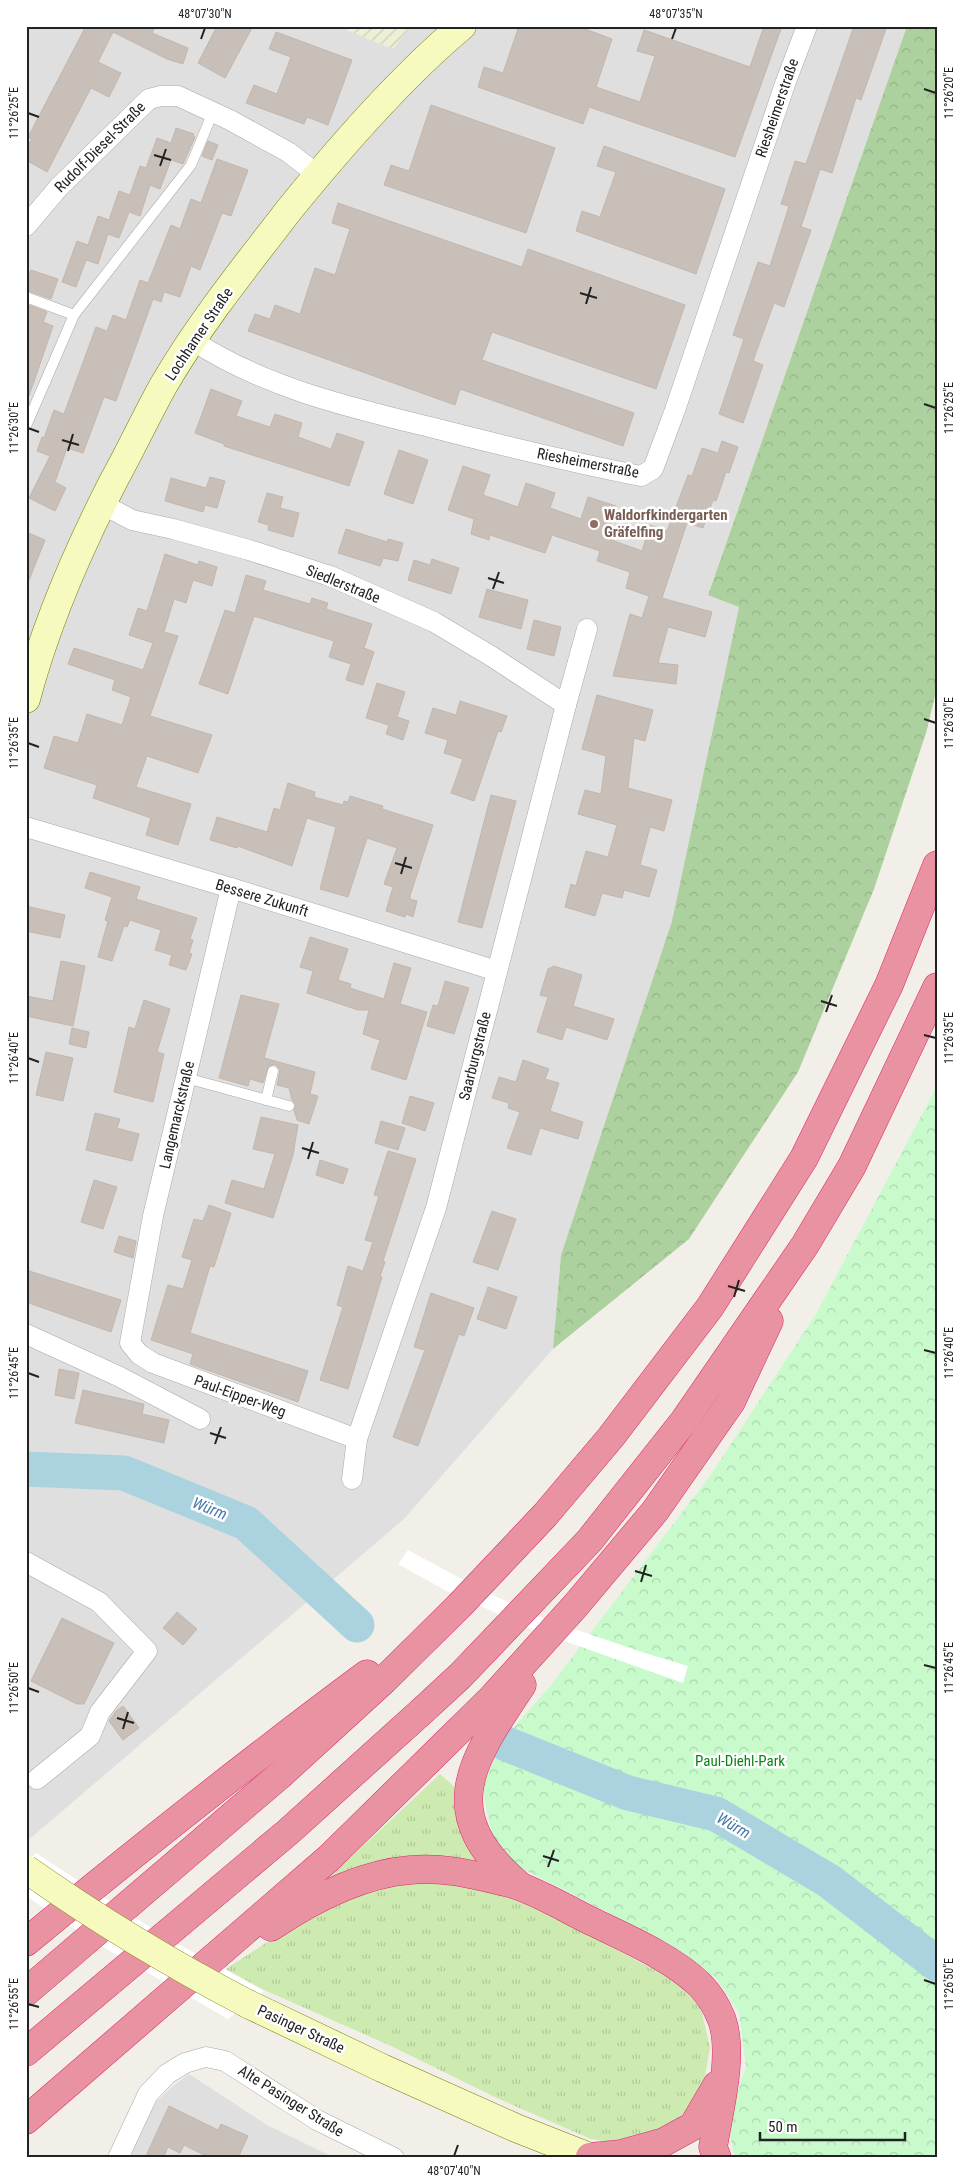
<svg xmlns="http://www.w3.org/2000/svg" width="963" height="2184" font-family="'Roboto Condensed',sans-serif">
<style>
.residential{fill:#e0dfdf}
.farmland{fill:url(#farmland-furrows)}
.grass{fill:url(#grass-tufts)}
.forest{fill:url(#forest-crowns)}
.park{fill:url(#park-crowns)}
.pier{fill:#fff}
.lines{fill:none;stroke-linecap:round;stroke-linejoin:round}
.river{stroke:#aad3df;stroke-width:35}
.building{fill:#c7bfb8;stroke:#c4b6ab}
.lane-casing{stroke:#a9a9a9;stroke-width:11}
.street-casing{stroke:#a9a9a9;stroke-width:21}
.secondary-casing{stroke:#707d05;stroke-width:29}
.highway-casing{stroke:#dc2a67;stroke-width:29}
.lane{stroke:#fff;stroke-width:10}
.street{stroke:#fff;stroke-width:20}
.secondary{stroke:#f7fabf;stroke-width:28}
.highway{stroke:#e892a2;stroke-width:28}
.secondary-bridge-casing{stroke:#707d05;stroke-width:29;stroke-linecap:butt}
.secondary-bridge{stroke:#f7fabf;stroke-width:28}
.ticks{fill:none;stroke:#222;stroke-width:2}
.education-dot{fill:#8d6e63;stroke:#fff;stroke-width:2}
.labels{text-anchor:middle;stroke-width:5;stroke-linejoin:round;paint-order:stroke}
.street-label{font-size:15px;fill:#222;stroke:#fff}
.education-label{font-size:15px;font-weight:bold;fill:#785e54;stroke:#fff;text-anchor:start}
.park-label{font-size:15px;fill:#0c8416;stroke:#fff}
.water-label{font-size:16px;font-style:italic;fill:#4a7aab;stroke:#fff}
.neatline{fill:none;stroke:#222;stroke-width:2}
.ticks-label{font-size:12px;text-anchor:middle;fill:#222}
</style>
<defs>
<pattern id="farmland-furrows" width="10" height="10" patternUnits="userSpaceOnUse" patternTransform="scale(1.25)"><rect width="10" height="10" fill="#eef0d5"/><path d="M-1 1l2-2M0 10L10 0M9 11l2-2" fill="none" stroke="#ccceb7"/></pattern>
<pattern id="grass-tufts" width="24" height="20" patternUnits="userSpaceOnUse" patternTransform="scale(1.25)"><rect width="24" height="20" fill="#cdebb0"/><path d="M3 7l-1-3M5 7V3M7 7l1-3M15 17l-1-3M17 17v-4M19 17l1-3" fill="none" stroke="#b0c997"/></pattern>
<pattern id="forest-crowns" width="20" height="18" patternUnits="userSpaceOnUse" patternTransform="scale(1.25)"><rect width="20" height="18" fill="#add19e"/><path d="M2 6a3 3 0 1 1 6 0M12 15a3 3 0 1 1 6 0" fill="none" stroke="#95b388"/></pattern>
<pattern id="park-crowns" width="20" height="18" patternUnits="userSpaceOnUse" patternTransform="scale(1.25)"><rect width="20" height="18" fill="#c8facc"/><path d="M2 6a3 3 0 1 1 6 0M12 15a3 3 0 1 1 6 0" fill="none" stroke="#acd6af"/></pattern>
</defs>
<rect width="100%" height="100%" fill="#f2efe9"/>
<g class="residential">
<path d="M26 26H907L708 594 739 607 672 921 561 1255 553 1349 404 1519 26 1842Z"/>
<path d="M189 2074 267 2125 335 2158H130L145 2122 157 2101 174 2085Z"/>
</g>
<path class="farmland" d="M336 26H411L393 49Z"/>
<g class="grass">
<path d="M440 1774 457 1789 482 1862 431 1857 332 1881 330 1877Z"/>
<path d="M394 1881 477 1885 552 1916 674 1980 701 2008 710 2048 704 2081 686 2111 661 2133 626 2144 591 2139 499 2099 391 2046 262 1989 226 1969 313 1912Z"/>
</g>
<path class="forest" d="M907 26H937V688L926 733 874 889 798 1072 689 1239 553 1349 561 1255 672 921 739 607 708 595Z"/>
<path class="park" d="M937 1086V2158H735L727 2124 746 2067 739 2013 716 1978 671 1945 521 1868 493 1840 482 1787 503 1740 551 1685 712 1473 816 1314Z"/>
<g class="pier">
<path d="M408 1550 482 1590 545 1619 645 1653 688 1666 683 1683 536 1631 445 1590 398 1564Z"/>
<path d="M36 1853 162 1935 264 1991 228 2019 96 1943 26 1896V1862Z"/>
</g>
<g class="lines">
<g class="river">
<path d="M26 1469 124 1473 246 1523 357 1625"/>
<path d="M504 1743 628 1793 716 1814 829 1881 937 1964"/>
</g>
</g>
<g class="building">
<path d="M86 26H155L152 33 188 48 183 64 167 59 113 32 98 62 121 73 109 97 91 88 47 172 26 160V148L32 139 28 137Z"/>
<path d="M217 26H253L225 78 198 63Z"/>
<path d="M519 26H577L612 39 596 87 640 102 655 56 637 51 644 30 750 67 764 26H782L735 157 589 107 583 124 478 87 484 67 503 73Z"/>
<path d="M854 26H887L861 100 856 98 832 173 820 169 801 227 811 230 784 307 774 303 753 361 763 365 743 423 719 414 744 339 733 335 758 262 770 266 789 206 781 204 795 161 806 164Z"/>
<path d="M276 32 352 60 328 125 307 117 304 124 246 103 254 85 277 94 291 57 269 49Z"/>
<path d="M431 105 555 148 526 233 384 185 391 165 409 171Z"/>
<path d="M176 128 194 134 193 136 195 137 183 164 171 160 160 189 150 185 140 216 129 212 119 238 108 234 98 264 86 260 76 287 62 282 77 241 88 245 98 216 109 220 119 191 130 195 140 166 146 168 157 138 171 143Z"/>
<path d="M208 141 218 145 212 160 202 156Z"/>
<path d="M604 146 725 189 696 274 576 231 582 211 600 217 616 172 597 166Z"/>
<path d="M217 159 248 170 231 216 222 213 200 270 191 266 180 297 164 292 161 302 153 299 116 401 104 397 83 453 67 448 55 482 66 488 55 511 29 498 50 456 37 451 42 437 44 438 54 410 64 414 96 327 107 331 113 315 126 320 140 280 148 283 171 225 180 229 191 199 201 203Z"/>
<path d="M338 203 522 267 528 249 685 305 656 389 492 332 482 360 634 413 623 446 460 389 455 405 248 331 255 314 270 319 275 305 300 314 315 268 335 275 350 229 332 223Z"/>
<path d="M31 270 58 279 51 299 26 290V284Z"/>
<path d="M26 304 47 312 43 322 53 326 29 396H26Z"/>
<path d="M211 389 242 401 236 416 270 427 275 414 302 423 298 437 331 449 337 433 364 442 349 486 224 446V444L195 433Z"/>
<path d="M722 441 738 447 729 473 726 472 716 501 713 500 703 528 687 523 662 598 712 612 705 637 668 627 658 663 678 665 676 684 613 676 630 614 642 618 649 596 626 588 630 572 597 561 600 551 552 535 545 553 490 535 489 540 471 534 474 519 448 510 463 466 490 475 483 495 518 507 526 483 555 493 550 508 581 519 588 497 616 506 606 538 642 551 650 525 667 531 688 475 692 476 702 448 718 453Z"/>
<path d="M399 450 428 460 413 504 384 494Z"/>
<path d="M210 477 225 481 217 508 205 505 203 512 165 501 171 478 206 488Z"/>
<path d="M267 493 283 497 280 508 299 513 293 537 268 530 269 525 258 522Z"/>
<path d="M346 529 387 542 388 539 403 543 398 561 383 558 380 566 338 553Z"/>
<path d="M26 532 45 540 27 585H26Z"/>
<path d="M165 554 198 565 199 561 217 567 212 586 193 580 186 603 174 599 164 632 178 636 150 716 212 735 198 773 147 756 136 787 191 804 178 845 146 835 151 818 93 798 97 785 44 768 54 736 78 743 87 714 122 725 131 697 112 690 115 680 68 664 74 648 143 670 153 643 129 635 138 608 147 611Z"/>
<path d="M432 559 459 568 451 594 408 580 414 560 430 565Z"/>
<path d="M246 575 266 581 263 590 310 604 312 598 328 603 326 609 372 624 364 648 374 652 363 685 346 680 351 664 329 657 334 641 254 616 228 694 199 684 225 610 235 613Z"/>
<path d="M487 589 528 600 521 629 479 617Z"/>
<path d="M534 620 561 627 554 656 527 649Z"/>
<path d="M377 683 405 692 397 717 409 721 403 740 386 734 389 725 366 718Z"/>
<path d="M597 695 653 710 645 741 634 738 628 788 672 800 664 831 650 827 640 865 657 870 649 897 624 890 622 898 602 893 595 916 565 907 571 884 576 886 586 851 608 857 617 825 578 814 585 790 601 794 606 756 582 749Z"/>
<path d="M460 701 507 716 501 732 498 731 474 801 451 793 463 759 444 753 448 740 425 733 433 708 456 715Z"/>
<path d="M288 783 315 792 314 797 343 805 344 801 348 802 350 796 383 806 382 809 433 825 410 896V899L417 901 413 917 406 914 405 917 386 911 393 887 384 884 397 848 367 838 348 897 320 889 336 827 307 818 292 866 238 846 237 848 210 840 217 817 267 832 274 808 280 810Z"/>
<path d="M491 795 516 801 482 928 458 922Z"/>
<path d="M90 872 140 887 136 899 197 918 190 939 193 940 189 953 192 954 186 970 169 965 172 955 155 950 161 930 130 920 127 927 124 926 112 961 98 957 108 921 105 920 112 897 85 888Z"/>
<path d="M26 906 65 915 60 938 26 931Z"/>
<path d="M310 937 348 949 338 980 351 984 350 988 384 999 394 963 411 968 400 1004 427 1012 406 1080 371 1069 380 1040 363 1034 369 1010H358L307 993 313 971 300 967Z"/>
<path d="M61 961 85 966 73 1026 26 1016V996L53 1001Z"/>
<path d="M554 966 582 975 573 1006 614 1019 607 1040 566 1027 562 1040 537 1032 548 997 540 995 548 969Z"/>
<path d="M445 981 469 988 454 1034 427 1026 433 1005 438 1006Z"/>
<path d="M241 995 279 1004 264 1058 315 1072 310 1094 318 1096 309 1124 297 1120 294 1110 296 1105 292 1100 289 1088 277 1085 280 1070 275 1064 268 1067 263 1083 250 1079 248 1086 219 1078Z"/>
<path d="M144 1000 170 1009 157 1052 164 1054 153 1102 114 1092 129 1027 135 1029Z"/>
<path d="M72 1028 89 1032 86 1048 69 1044Z"/>
<path d="M46 1052 73 1058 63 1101 36 1095Z"/>
<path d="M523 1060 549 1069 545 1079 559 1083 550 1111 583 1122 578 1139 540 1128 531 1155 507 1148 520 1112 508 1108 509 1103 492 1098 499 1077 516 1082Z"/>
<path d="M410 1096 434 1103 425 1131 402 1123Z"/>
<path d="M95 1113 120 1119 117 1128 139 1134 132 1161 86 1150Z"/>
<path d="M261 1117 298 1125 293 1155 273 1218 225 1203 232 1180 264 1189 275 1154 253 1149Z"/>
<path d="M381 1121 405 1128 398 1150 375 1143Z"/>
<path d="M388 1151 416 1159 383 1261 385 1262 380 1276 382 1277 348 1389 320 1380 343 1307 337 1305 348 1266 363 1271 373 1242 365 1240 379 1196 374 1195Z"/>
<path d="M320 1160 348 1169 343 1184 316 1175Z"/>
<path d="M94 1180 117 1187 103 1229 81 1222Z"/>
<path d="M209 1205 231 1213 214 1267 210 1266 190 1333 308 1371 298 1402 190 1364 193 1354 151 1340 168 1285 183 1289 192 1260 182 1257 194 1219 203 1221Z"/>
<path d="M492 1211 516 1219 498 1270 473 1262Z"/>
<path d="M119 1236 136 1241 133 1258 114 1252Z"/>
<path d="M26 1270 121 1300 111 1332 26 1302Z"/>
<path d="M488 1287 517 1297 506 1329 477 1319Z"/>
<path d="M431 1293 474 1308 464 1336 459 1334 418 1446 393 1437 425 1350 414 1347Z"/>
<path d="M59 1369 79 1373 74 1399 55 1395Z"/>
<path d="M83 1390 144 1404 142 1414 169 1420 164 1443 75 1423Z"/>
<path d="M177 1612 197 1629 183 1645 163 1628Z"/>
<path d="M62 1618 114 1643 84 1704H77L31 1681Z"/>
<path d="M123 1706 139 1728 123 1740 109 1721 116 1711Z"/>
<path d="M169 2106 218 2130 221 2124 248 2136 238 2158H210L184 2145 180 2153 168 2147 163 2158H145Z"/>
</g>
<g class="lines">
<g class="lane-casing">
<g id="lane">
<path d="M26 297 74 315 191 165 213 112"/>
<path d="M26 426 74 315"/>
<path d="M186 1078 289 1106"/>
<path d="M266 1100 273 1071"/>
</g>
</g>
<g class="street-casing">
<g id="street">
<path d="M26 226 59 187 149 99 161 96H178L230 120 288 152 318 175"/>
<path d="M192 340C263 387 348 407 430 427 500 445 570 462 641 476L653 469 675 410 785 84 807 26"/>
<path d="M102 504 132 520 173 529 249 550 330 576 434 622 491 656 566 705"/>
<path d="M26 827 231 888 497 971"/>
<path d="M231 888 153 1216 130 1343 139 1354 153 1363 357 1439"/>
<path d="M26 1334 118 1376 200 1419"/>
<path d="M352 1479 357 1439 436 1208 566 705 587 629"/>
<path d="M26 1562 99 1602 147 1651 100 1712 90 1736 37 1779"/>
<path d="M118 2158 148 2094 167 2074 185 2063 206 2057 225 2061 317 2120 394 2158"/>
</g>
</g>
<g class="secondary-casing">
<g id="secondary">
<path d="M26 699C46 623 78 550 114 480 131 449 146 417 163 386 199 324 245 267 289 210 340 147 400 78 462 26"/>
<path d="M248 2004 382 2068 516 2128 592 2158"/>
</g>
</g>
<g class="highway-casing">
<g id="highway">
<path d="M519 1885C434 1813 471 1761 522 1685"/>
<path d="M271 1927C311 1900 360 1874 410 1870 440 1867 467 1873 496 1880 504 1882 513 1883 521 1887 545 1896 567 1909 589 1920 624 1937 673 1958 700 1985 710 1995 717 2007 722 2020 734 2054 719 2111 713 2147L717 2158"/>
<path d="M26 1942C138 1850 251 1760 367 1674"/>
<path d="M26 1992 280 1775 384 1680 459 1606 545 1515 611 1437 710 1307 804 1158 889 985 937 865"/>
<path d="M26 2052 288 1832 421 1712 460 1676 589 1541 684 1421 805 1245 852 1166 937 987"/>
<path d="M26 2120 329 1858 492 1698 576 1605 655 1511 731 1402 769 1321"/>
<path d="M590 2157 621 2154 664 2142 693 2126 717 2085"/>
</g>
</g>
<use href="#lane" class="lane"/>
<use href="#street" class="street"/>
<use href="#secondary" class="secondary"/>
<use href="#highway" class="highway"/>
<g class="secondary-bridge-casing">
<path id="secondary-bridge" d="M26 1869C97 1919 171 1964 248 2004"/>
</g>
<use href="#secondary-bridge" class="secondary-bridge"/>
</g>
<path class="ticks" d="M201 39 205 28M672 39 676 28M924 89 936 93M28 113 39 117M154 155 171 160M160 166 166 149M580 293 597 298M586 304 591 287M924 404 936 408M28 428 39 432M62 440 79 445M68 451 73 434M488 578 504 583M493 589 499 572M924 719 936 723M28 743 39 747M395 863 412 868M401 874 406 857M821 1001 837 1006M826 1012 832 995M924 1035 936 1038M28 1058 39 1062M302 1148 319 1153M308 1159 313 1142M728 1286 745 1291M734 1297 739 1280M924 1350 936 1353M28 1373 39 1377M210 1433 226 1438M215 1444 221 1427M635 1571 652 1576M641 1582 646 1565M924 1665 936 1668M28 1688 39 1692M117 1718 134 1723M123 1729 128 1712M543 1856 559 1861M548 1867 554 1850M924 1980 936 1984M28 2004 39 2007M454 2156 458 2145"/>
<circle class="education-dot" cx="594" cy="524" r="5"/>
<g class="labels">
<g class="street-label">
<text transform="translate(777 108) rotate(-71)" y="5">Riesheimerstraße</text>
<text transform="translate(100 147) rotate(-45)" y="5">Rudolf-Diesel-Straße</text>
<text transform="translate(199 334) rotate(-56)" y="5">Lochhamer Straße</text>
<text transform="translate(588 463) rotate(11)" y="5">Riesheimerstraße</text>
<text transform="translate(343 584) rotate(22)" y="5">Siedlerstraße</text>
<text transform="translate(262 898) rotate(17)" y="5">Bessere Zukunft</text>
<text transform="translate(475 1056) rotate(-76)" y="5">Saarburgstraße</text>
<text transform="translate(177 1115) rotate(-77)" y="5">Langemarckstraße</text>
<text transform="translate(240 1396) rotate(20)" y="5">Paul-Eipper-Weg</text>
<text transform="translate(301 2029) rotate(25)" y="5">Pasinger Straße</text>
<text transform="translate(291 2101) rotate(32)" y="5">Alte Pasinger Straße</text>
</g>
<g class="education-label">
<text x="604" y="520">Waldorfkindergarten<tspan x="604" dy="17">Gräfelfing</tspan></text>
</g>
<g class="park-label">
<text x="740" y="1766">Paul-Diehl-Park</text>
</g>
<g class="water-label">
<text transform="translate(210 1508) rotate(22)" y="6">Würm</text>
<text transform="translate(734 1825) rotate(30)" y="6">Würm</text>
</g>
</g>
<rect width="963" height="2184" fill="none" stroke="#ffffff" stroke-width="55"/>
<path d="M760 2132v8h145v-8" fill="none" stroke="#222222" stroke-width="2.5"/>
<text x="768" y="2132" font-size="15" fill="#222222" stroke="#ffffff" stroke-width="4" paint-order="stroke">50 m</text>
<rect x="28" y="28" width="908" height="2128" class="neatline"/>
<g class="ticks-label">
<text x="205" y="18">48°07'30"N</text>
<text x="676" y="18">48°07'35"N</text>
<text transform="translate(949 93) rotate(-90)" y="4">11°26'20"E</text>
<text transform="translate(14 113) rotate(-90)" y="4">11°26'25"E</text>
<text transform="translate(949 408) rotate(-90)" y="4">11°26'25"E</text>
<text transform="translate(14 428) rotate(-90)" y="4">11°26'30"E</text>
<text transform="translate(949 723) rotate(-90)" y="4">11°26'30"E</text>
<text transform="translate(14 743) rotate(-90)" y="4">11°26'35"E</text>
<text transform="translate(949 1038) rotate(-90)" y="4">11°26'35"E</text>
<text transform="translate(14 1058) rotate(-90)" y="4">11°26'40"E</text>
<text transform="translate(949 1353) rotate(-90)" y="4">11°26'40"E</text>
<text transform="translate(14 1373) rotate(-90)" y="4">11°26'45"E</text>
<text transform="translate(949 1668) rotate(-90)" y="4">11°26'45"E</text>
<text transform="translate(14 1688) rotate(-90)" y="4">11°26'50"E</text>
<text transform="translate(949 1984) rotate(-90)" y="4">11°26'50"E</text>
<text transform="translate(14 2004) rotate(-90)" y="4">11°26'55"E</text>
<text x="454" y="2175">48°07'40"N</text>
</g>
</svg>
